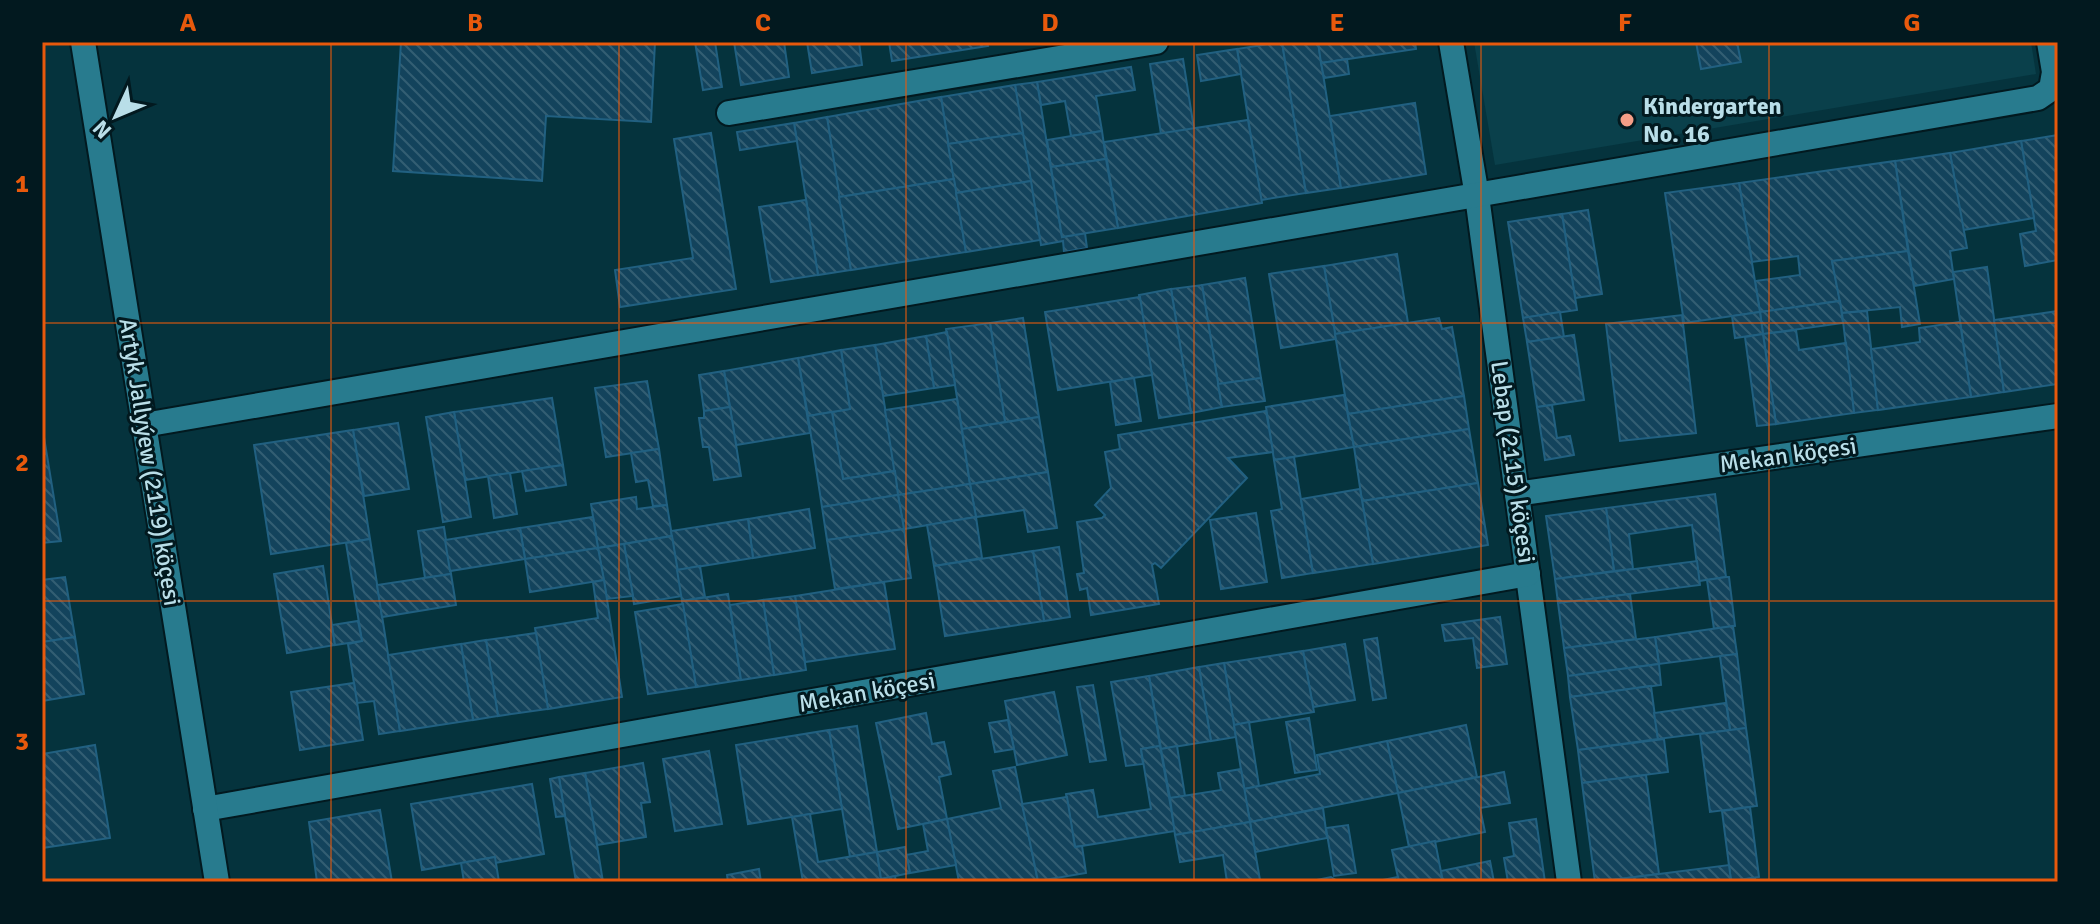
<svg xmlns="http://www.w3.org/2000/svg" width="2100" height="924" font-family="Signika,sans-serif">
<style>
.built{fill:#0a404b}
.building{fill:url(#building-back-hatch);stroke:#216081;stroke-width:2}
.lines{fill:none;stroke-linecap:round;stroke-linejoin:round}
.street-casing{stroke:#02191f;stroke-width:28}
.secondary-casing{stroke:#02191f;stroke-width:28}
.street{stroke:#287b8e;stroke-width:24}
.secondary{stroke:#287b8e;stroke-width:24}
.grid{fill:none;stroke:#e8590c;stroke-width:2;stroke-opacity:0.55}
.poi-dot{fill:#f49e87;stroke:#02191f;stroke-width:3}
.labels{text-anchor:middle;stroke-width:6;stroke-linejoin:round;paint-order:stroke}
.poi-label{font-size:24px;font-weight:bold;fill:#b9dee8;stroke:#02191f;text-anchor:start}
.street-label{font-size:24px;fill:#b9dee8;stroke:#02191f}
.neatline{fill:none;stroke:#e8590c;stroke-width:3}
.grid-label{font-size:26px;text-anchor:middle;font-weight:bold;fill:#e8590c}
</style>
<defs>
<pattern id="building-back-hatch" width="6" height="6" patternUnits="userSpaceOnUse" patternTransform="scale(2)"><rect width="6" height="6" fill="#13435c"/><path d="M-1 5l2 2M0 0l6 6M5-1l2 2" fill="none" stroke="#335e73"/></pattern>
</defs>
<rect width="100%" height="100%" fill="#05333d"/>
<path class="built" d="M1474 42H2031L2036 74 1495 165Z"/>
<g class="building">
<path d="M401 42H655L651 122 546 116 542 181 393 171Z"/>
<path d="M695 42H715L722 87 703 90Z"/>
<path d="M734 42H784L789 77 741 85Z"/>
<path d="M807 42H859L862 65 812 73Z"/>
<path d="M889 42H987L988 46 892 61Z"/>
<path d="M1282 42 1306 193 1261 200 1237 49Z"/>
<path d="M1282 42H1318L1341 188 1306 193Z"/>
<path d="M1318 42H1415L1416 49 1321 63Z"/>
<path d="M1696 42H1737L1741 62 1701 69Z"/>
<path d="M1237 49 1241 74 1201 81 1197 55Z"/>
<path d="M1183 59 1194 129 1161 134 1150 64Z"/>
<path d="M1347 59 1349 74 1324 78 1321 63Z"/>
<path d="M1131 67 1135 90 1096 96 1102 131 1071 136 1065 101 1041 105 1037 82Z"/>
<path d="M1037 82 1062 237 1085 233 1087 248 1064 252 1063 241 1041 245 1015 85Z"/>
<path d="M1015 85 1023 133 948 144 941 97Z"/>
<path d="M941 97 954 179 839 197 827 117Z"/>
<path d="M1415 103 1426 174 1341 188 1330 116Z"/>
<path d="M827 117 851 270 818 275 794 123Z"/>
<path d="M1248 120 1262 203 1118 228 1104 142Z"/>
<path d="M794 123 797 141 740 150 737 132Z"/>
<path d="M1102 131 1106 159 1051 167 1047 140Z"/>
<path d="M711 133 736 289 620 307 615 270 693 258 674 139Z"/>
<path d="M1023 133 1031 181 956 193 948 144Z"/>
<path d="M2058 135V260L2025 266 2020 234 2036 231 2021 141Z"/>
<path d="M2021 141 2034 218 1963 230 1950 153Z"/>
<path d="M1950 153 1967 248 1950 251 1954 279 1914 286 1895 161Z"/>
<path d="M1106 159 1118 228 1062 237 1051 167Z"/>
<path d="M1895 161 1908 251 1832 261 1840 301 1760 312 1755 281 1800 275 1798 256 1752 262 1739 183Z"/>
<path d="M954 179 966 252 851 270 839 197Z"/>
<path d="M1031 181 1040 240 966 252 956 193Z"/>
<path d="M1739 183 1760 312 1684 323 1665 193Z"/>
<path d="M806 200 818 275 771 282 759 207Z"/>
<path d="M1588 210 1602 294 1575 298 1562 214Z"/>
<path d="M1562 214 1577 310 1523 318 1508 222Z"/>
<path d="M1908 251 1920 324 1902 327 1900 307 1842 313 1832 261Z"/>
<path d="M1397 254 1408 323 1335 334 1324 266Z"/>
<path d="M1324 266 1336 339 1281 348 1269 274Z"/>
<path d="M1987 267 2004 392 1971 397 1953 272Z"/>
<path d="M1245 278 1261 378 1218 384 1202 285Z"/>
<path d="M1202 285 1222 407 1191 413 1171 289Z"/>
<path d="M1171 289 1191 413 1159 418 1139 295Z"/>
<path d="M1140 297 1152 375 1058 390 1045 312Z"/>
<path d="M1840 301 1843 323 1763 334 1760 312Z"/>
<path d="M1867 311 1878 410 1854 413 1842 313Z"/>
<path d="M2058 311V384L2004 392 1994 320Z"/>
<path d="M1560 312 1564 337 1527 342 1523 318Z"/>
<path d="M1760 312 1763 334 1735 338 1732 316Z"/>
<path d="M1682 315 1696 433 1620 441 1606 324Z"/>
<path d="M1023 318 1039 417 1005 422 990 323Z"/>
<path d="M1439 318 1442 329 1452 327 1464 396 1348 414 1335 334Z"/>
<path d="M1960 322 1971 397 1878 410 1871 349 1920 342 1919 328Z"/>
<path d="M990 323 1005 422 962 429 946 329Z"/>
<path d="M1796 330 1799 350 1846 343 1854 413 1776 424 1763 334Z"/>
<path d="M947 332 955 385 934 388 926 336Z"/>
<path d="M1763 334 1776 424 1757 426 1745 337Z"/>
<path d="M1574 335 1584 400 1537 407 1527 342Z"/>
<path d="M926 336 934 388 883 396 875 345Z"/>
<path d="M875 345 895 471 843 479 832 412 850 409 841 350Z"/>
<path d="M841 350 850 409 808 416 798 358Z"/>
<path d="M798 358 810 433 736 445 724 371Z"/>
<path d="M724 371 730 407 704 411 699 375Z"/>
<path d="M1134 378 1141 421 1116 425 1110 382Z"/>
<path d="M1261 378 1265 401 1222 407 1218 384Z"/>
<path d="M647 381 659 449 606 457 595 388Z"/>
<path d="M1344 395 1354 447 1274 460 1266 407Z"/>
<path d="M1464 396 1469 429 1354 447 1348 414Z"/>
<path d="M552 398 563 465 465 480 454 412Z"/>
<path d="M957 399 970 484 898 495 885 410Z"/>
<path d="M1552 405 1557 438 1570 436 1574 455 1545 460 1537 407Z"/>
<path d="M730 407 741 476 714 480 709 447H703L699 418H704V411Z"/>
<path d="M1266 411 1273 452 1228 458 1247 478 1161 568 1155 563 1152 565 1159 604 1091 615 1087 588 1080 590 1077 574 1084 573 1077 522 1102 518 1105 515 1095 505 1111 488 1105 452 1120 449 1118 435Z"/>
<path d="M454 412 471 517 443 522 426 417Z"/>
<path d="M832 412 843 479 895 471 898 495 822 507 808 416Z"/>
<path d="M1039 417 1048 472 970 484 962 429Z"/>
<path d="M398 423 409 489 364 496 353 430Z"/>
<path d="M42 425 61 541 42 543Z"/>
<path d="M1469 429 1478 483 1362 501 1354 447Z"/>
<path d="M353 430 370 539 271 554 254 445Z"/>
<path d="M659 449 667 505 653 506 648 480 636 482 631 453Z"/>
<path d="M1294 457 1313 573 1282 578 1271 511 1282 509 1274 460Z"/>
<path d="M563 465 566 485 526 491 522 471Z"/>
<path d="M1048 472 1057 528 1028 532 1024 510 976 517 970 484Z"/>
<path d="M510 473 517 514 494 518 488 476Z"/>
<path d="M1478 483 1488 545 1373 564 1362 501Z"/>
<path d="M970 484 976 517 904 529 898 495Z"/>
<path d="M1360 489 1373 564 1313 573 1301 499Z"/>
<path d="M1715 494 1726 577 1699 581 1692 525 1629 534 1633 569 1614 571 1606 508Z"/>
<path d="M898 495 904 529 827 540 822 507Z"/>
<path d="M636 497 637 509 667 505 672 536 598 548 591 504Z"/>
<path d="M1606 508 1614 571 1555 579 1546 516Z"/>
<path d="M809 509 815 548 753 558 748 519Z"/>
<path d="M1256 513 1267 582 1221 589 1210 520Z"/>
<path d="M593 517 598 548 525 559 520 528Z"/>
<path d="M976 517 982 558 934 566 927 525Z"/>
<path d="M748 519 753 558 677 570 671 531Z"/>
<path d="M444 527 451 574 425 578 418 531Z"/>
<path d="M520 528 525 559 450 571 445 540Z"/>
<path d="M904 529 911 578 835 589 827 540Z"/>
<path d="M672 536 682 596 634 604 624 544Z"/>
<path d="M370 539 400 731 379 734 374 701 357 703 348 644 362 641 346 543Z"/>
<path d="M624 544 633 596 607 599 598 548Z"/>
<path d="M1059 547 1070 617 1044 621 1033 551Z"/>
<path d="M598 548 604 580 530 592 525 559Z"/>
<path d="M1033 551 1044 621 945 636 934 566Z"/>
<path d="M1697 561 1700 585 1558 603 1555 579Z"/>
<path d="M323 566 335 645 287 653 274 574Z"/>
<path d="M700 566 705 597 682 601 677 570Z"/>
<path d="M451 574 456 605 382 617 377 585Z"/>
<path d="M65 577 75 637 42 642V580Z"/>
<path d="M1726 577H1729L1735 626 1714 629 1707 580Z"/>
<path d="M604 580 622 697 548 709 535 628 598 618 593 582Z"/>
<path d="M884 582 895 649 805 662 795 596Z"/>
<path d="M728 594 741 680 696 687 682 601Z"/>
<path d="M1630 594 1636 639 1564 648 1558 603Z"/>
<path d="M795 596 806 670 774 675 763 600Z"/>
<path d="M763 600 774 675 741 680 730 605Z"/>
<path d="M683 604 696 687 648 694 635 612Z"/>
<path d="M1500 617 1507 664 1477 668 1473 638 1445 641 1442 625Z"/>
<path d="M358 621 362 641 335 645 332 625Z"/>
<path d="M1733 626 1737 654 1659 664 1655 637Z"/>
<path d="M536 633 548 709 498 716 486 640Z"/>
<path d="M75 637 84 694 42 701V642Z"/>
<path d="M1655 637 1659 664 1568 676 1564 648Z"/>
<path d="M1377 638 1386 698 1373 700 1364 640Z"/>
<path d="M486 640 498 716 473 720 461 644Z"/>
<path d="M461 644 473 720 400 731 388 655Z"/>
<path d="M1345 644 1355 700 1313 707 1303 651Z"/>
<path d="M1303 651 1314 712 1234 725 1224 663Z"/>
<path d="M1737 654 1746 728 1730 730 1720 656Z"/>
<path d="M1224 663 1236 737 1211 741 1199 667Z"/>
<path d="M1659 664 1661 685 1570 697 1568 676Z"/>
<path d="M1199 667 1211 741 1161 749 1149 676Z"/>
<path d="M1149 676 1160 746 1141 749 1143 764 1126 766 1111 682Z"/>
<path d="M354 683 363 740 300 750 291 692Z"/>
<path d="M1093 685 1106 760 1090 762 1077 687Z"/>
<path d="M1651 686 1658 739 1578 750 1570 697Z"/>
<path d="M1054 692 1067 755 1017 765 1005 701Z"/>
<path d="M1726 703 1730 730 1658 739 1654 713Z"/>
<path d="M926 713 932 744 944 742 951 774 939 777 947 819 898 829 876 723Z"/>
<path d="M1309 718 1317 770 1295 773 1286 722Z"/>
<path d="M1008 720 1014 749 995 752 989 723Z"/>
<path d="M1249 722 1259 786 1244 789 1234 725Z"/>
<path d="M1466 725 1477 777 1398 793 1387 741Z"/>
<path d="M857 726 877 852 850 857 829 730Z"/>
<path d="M1746 728 1757 806 1710 812 1700 734Z"/>
<path d="M829 730 842 809 748 824 736 745Z"/>
<path d="M1664 739 1668 772 1582 783 1578 750Z"/>
<path d="M1387 741 1398 793 1250 822 1244 789 1320 774 1317 755Z"/>
<path d="M95 745 110 838 42 848V754Z"/>
<path d="M1160 746 1175 831 1075 847 1066 794 1093 790 1098 817 1151 809 1141 749Z"/>
<path d="M1177 746 1185 796 1170 798 1161 749Z"/>
<path d="M709 751 722 824 675 831 663 759Z"/>
<path d="M643 763 650 802 641 803 646 837 597 845 585 773Z"/>
<path d="M1015 767 1038 882H959L947 819 1001 808 993 771Z"/>
<path d="M1241 769 1250 822 1175 835 1170 798 1221 790 1218 773Z"/>
<path d="M1504 772 1510 803 1480 808 1485 832 1409 847 1398 793Z"/>
<path d="M585 773 597 845 603 882H576L565 816 559 777Z"/>
<path d="M1646 775 1659 874 1595 882 1582 783Z"/>
<path d="M559 777 565 816 556 817 550 779Z"/>
<path d="M532 784 544 854 495 863V857L422 870 411 804Z"/>
<path d="M1067 797 1075 847 1082 846 1086 873 1038 881 1022 804Z"/>
<path d="M1750 807 1759 877 1731 881 1722 811Z"/>
<path d="M1323 808 1327 838 1255 852 1250 822Z"/>
<path d="M380 810 392 882H317L309 822Z"/>
<path d="M810 814 818 862 877 852 881 879 862 882H803L792 817Z"/>
<path d="M947 819 956 865 910 873 906 855 928 851 923 824Z"/>
<path d="M1536 819 1545 882H1508L1504 858 1514 856 1509 823Z"/>
<path d="M1250 822 1260 880 1227 882 1223 855 1180 862 1175 835Z"/>
<path d="M1348 825 1356 873 1334 876 1326 828Z"/>
<path d="M1435 841 1443 882H1399L1392 850Z"/>
<path d="M905 847 910 873 881 879 877 852Z"/>
<path d="M495 857 499 882H464L461 863Z"/>
<path d="M1490 861 1494 882H1443L1441 871Z"/>
<path d="M1729 865 1731 881 1595 882 1659 874Z"/>
<path d="M759 869 761 882H728L727 875Z"/>
<path d="M895 876 896 882H882L881 879Z"/>
<path d="M1331 877 1339 882H1307Z"/>
<path d="M1398 877 1399 882H1373Z"/>
<path d="M1755 878V882H1724L1731 881Z"/>
</g>
<g class="lines">
<g class="street-casing">
<g id="street">
<path d="M1451 42 1477 196 1569 882"/>
<path d="M729 113 1156 42"/>
<path d="M144 425 2038 98 2051 89 2054 72 2049 42"/>
<path d="M1517 494 2058 416"/>
<path d="M205 809 1528 574"/>
</g>
</g>
<g class="secondary-casing">
<path id="secondary" d="M83 42 217 882"/>
</g>
<use href="#street" class="street"/>
<use href="#secondary" class="secondary"/>
</g>
<path class="grid" d="M331 42V882M619 42V882M906 42V882M1194 42V882M1481 42V882M1769 42V882M42 323H2058M42 601H2058"/>
<circle class="poi-dot" cx="1627" cy="120" r="8"/>
<g class="labels">
<g class="poi-label">
<text x="1643" y="114">Kindergarten<tspan x="1643" dy="28">No. 16</tspan></text>
</g>
<g class="street-label">
<text transform="translate(1788 455) rotate(-8)" y="8">Mekan köçesi</text>
<text transform="translate(150 462) rotate(81)" y="8">Artyk Jallyýew (2119) köçesi</text>
<text transform="translate(1513 462) rotate(82)" y="8">Lebap (2115) köçesi</text>
<text transform="translate(867 692) rotate(-10)" y="8">Mekan köçesi</text>
</g>
</g>
<rect width="2100" height="924" fill="none" stroke="#02191f" stroke-width="88"/>
<g transform="translate(116 116) rotate(226)" stroke="#02191f" stroke-width="6" paint-order="stroke">
<path d="M0-6L14 30L0 20L-14 30Z" fill="#b9dee8"/>
<text y="-12" font-size="22" font-weight="bold" text-anchor="middle" fill="#b9dee8">N</text>
</g>
<rect x="44" y="44" width="2012" height="836" class="neatline"/>
<g class="grid-label">
<text x="188" y="31">A</text>
<text x="475" y="31">B</text>
<text x="763" y="31">C</text>
<text x="1050" y="31">D</text>
<text x="1337" y="31">E</text>
<text x="1625" y="31">F</text>
<text x="1912" y="31">G</text>
<text x="22" y="192">1</text>
<text x="22" y="471">2</text>
<text x="22" y="750">3</text>
</g>
</svg>
